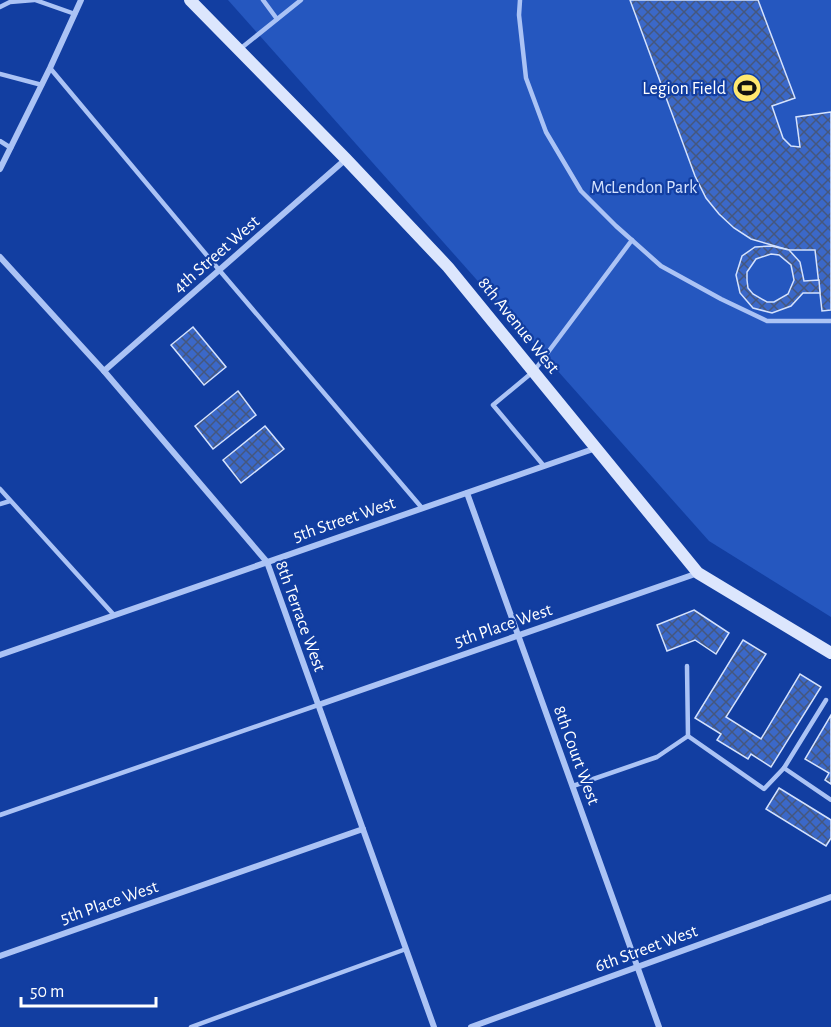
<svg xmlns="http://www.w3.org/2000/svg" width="831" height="1027" font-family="'Alegreya Sans',sans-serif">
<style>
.park{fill:#2557bf}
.building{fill:url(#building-cross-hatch);stroke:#d4e2fe;stroke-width:1.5;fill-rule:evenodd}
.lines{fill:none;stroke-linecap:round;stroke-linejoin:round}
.lane{stroke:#abc3f5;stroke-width:4.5}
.street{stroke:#abc3f5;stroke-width:6}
.secondary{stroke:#dce6fd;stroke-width:12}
.labels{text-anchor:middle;stroke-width:4.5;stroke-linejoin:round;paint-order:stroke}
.poi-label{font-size:18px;fill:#fff;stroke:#123ea1;text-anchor:end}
.park-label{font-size:18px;fill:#d4e2fe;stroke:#123ea1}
.street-label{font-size:18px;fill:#fff;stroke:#123ea1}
</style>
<defs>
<pattern id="building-cross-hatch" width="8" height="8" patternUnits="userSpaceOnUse" patternTransform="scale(1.5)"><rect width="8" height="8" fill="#3b68c8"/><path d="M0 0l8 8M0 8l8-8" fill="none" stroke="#45577e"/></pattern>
</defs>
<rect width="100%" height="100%" fill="#123ea1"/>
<path class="park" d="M228 0H831V617L709 541Z"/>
<g class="building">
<path d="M630 0H758L795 98 772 106 783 138 791 146 800 147 796 117 831 112V310L822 311 815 250H789L751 239 734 228 719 214 706 198 695 176Z"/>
<path d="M771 246 789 250 800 262 804 281 819 280 820 293H803L791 306 772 313 753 308 740 293 736 275 742 256 755 247ZM771 254 779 255 791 265 794 280 788 294 774 302H767L753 294 748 288 747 280V272L756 259Z"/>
<path d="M193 327 226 367 204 385 171 345Z"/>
<path d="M238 391 256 415 213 449 195 426Z"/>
<path d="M265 426 284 449 241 483 223 460Z"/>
<path d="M694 610 729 633 716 654 695 640 667 651 657 625Z"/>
<path d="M743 640 766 654 726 717 761 739 800 674 821 687 771 767 751 754 748 759 717 740 721 734 695 718Z"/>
<path d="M831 715V784L825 780 829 773 805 759Z"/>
<path d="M779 788 831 820V838L826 846 766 809Z"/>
</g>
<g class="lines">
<g class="lane">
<path d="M35 0 75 14"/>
<path d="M263 0 277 19"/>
<path d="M520 0 519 15 526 78 546 132 581 191 616 226 661 266 721 299 767 321H831"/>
<path d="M0 7 10 2 34 0"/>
<path d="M240 49 301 0"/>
<path d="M50 68 220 271 422 508"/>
<path d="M0 74 42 85"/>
<path d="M0 141 11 148"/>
<path d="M544 466 493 405 534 371 632 240"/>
<path d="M0 489 114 615"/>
<path d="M0 504 10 501"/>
<path d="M687 666 688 736 764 789 784 768"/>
<path d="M826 700 784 768 831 800"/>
<path d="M573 786 657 757 688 736"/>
<path d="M0 815 318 705"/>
<path d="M191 1027 406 949"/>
</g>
<g class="street">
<path d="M0 169 50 68 81 0"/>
<path d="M0 257 104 371 267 562 434 1027"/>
<path d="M104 371 346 159"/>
<path d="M467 493 659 1027"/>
<path d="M0 655 596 448"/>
<path d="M318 705 698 573"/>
<path d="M0 956 363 829"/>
<path d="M471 1027 831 897"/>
</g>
<path class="secondary" d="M190 0 346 159 448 267 698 573 831 653"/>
</g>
<defs>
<g id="stadium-disc" transform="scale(1.5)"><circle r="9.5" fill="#ffe86f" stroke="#123ea1"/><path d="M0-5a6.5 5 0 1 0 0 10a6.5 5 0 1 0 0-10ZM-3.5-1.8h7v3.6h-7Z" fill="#111"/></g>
</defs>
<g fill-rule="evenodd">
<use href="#stadium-disc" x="747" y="88"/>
</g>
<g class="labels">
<g class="poi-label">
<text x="726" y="94">Legion Field</text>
</g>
<g class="park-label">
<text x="644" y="193">McLendon Park</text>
</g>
<g class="street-label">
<text transform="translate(216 254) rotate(-41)" y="6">4th Street West</text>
<text transform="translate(519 325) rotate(51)" y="6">8th Avenue West</text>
<text transform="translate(344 519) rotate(-19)" y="6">5th Street West</text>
<text transform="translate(301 616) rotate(70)" y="6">8th Terrace West</text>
<text transform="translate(503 625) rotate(-19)" y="6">5th Place West</text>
<text transform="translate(577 755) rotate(70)" y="6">8th Court West</text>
<text transform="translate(109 902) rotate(-19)" y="6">5th Place West</text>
<text transform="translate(646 948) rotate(-20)" y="6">6th Street West</text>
</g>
</g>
<path d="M21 997v9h135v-9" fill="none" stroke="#ffffff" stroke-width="3"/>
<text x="30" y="997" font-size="18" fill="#ffffff" stroke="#123ea1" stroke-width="4.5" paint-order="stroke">50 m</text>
</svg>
